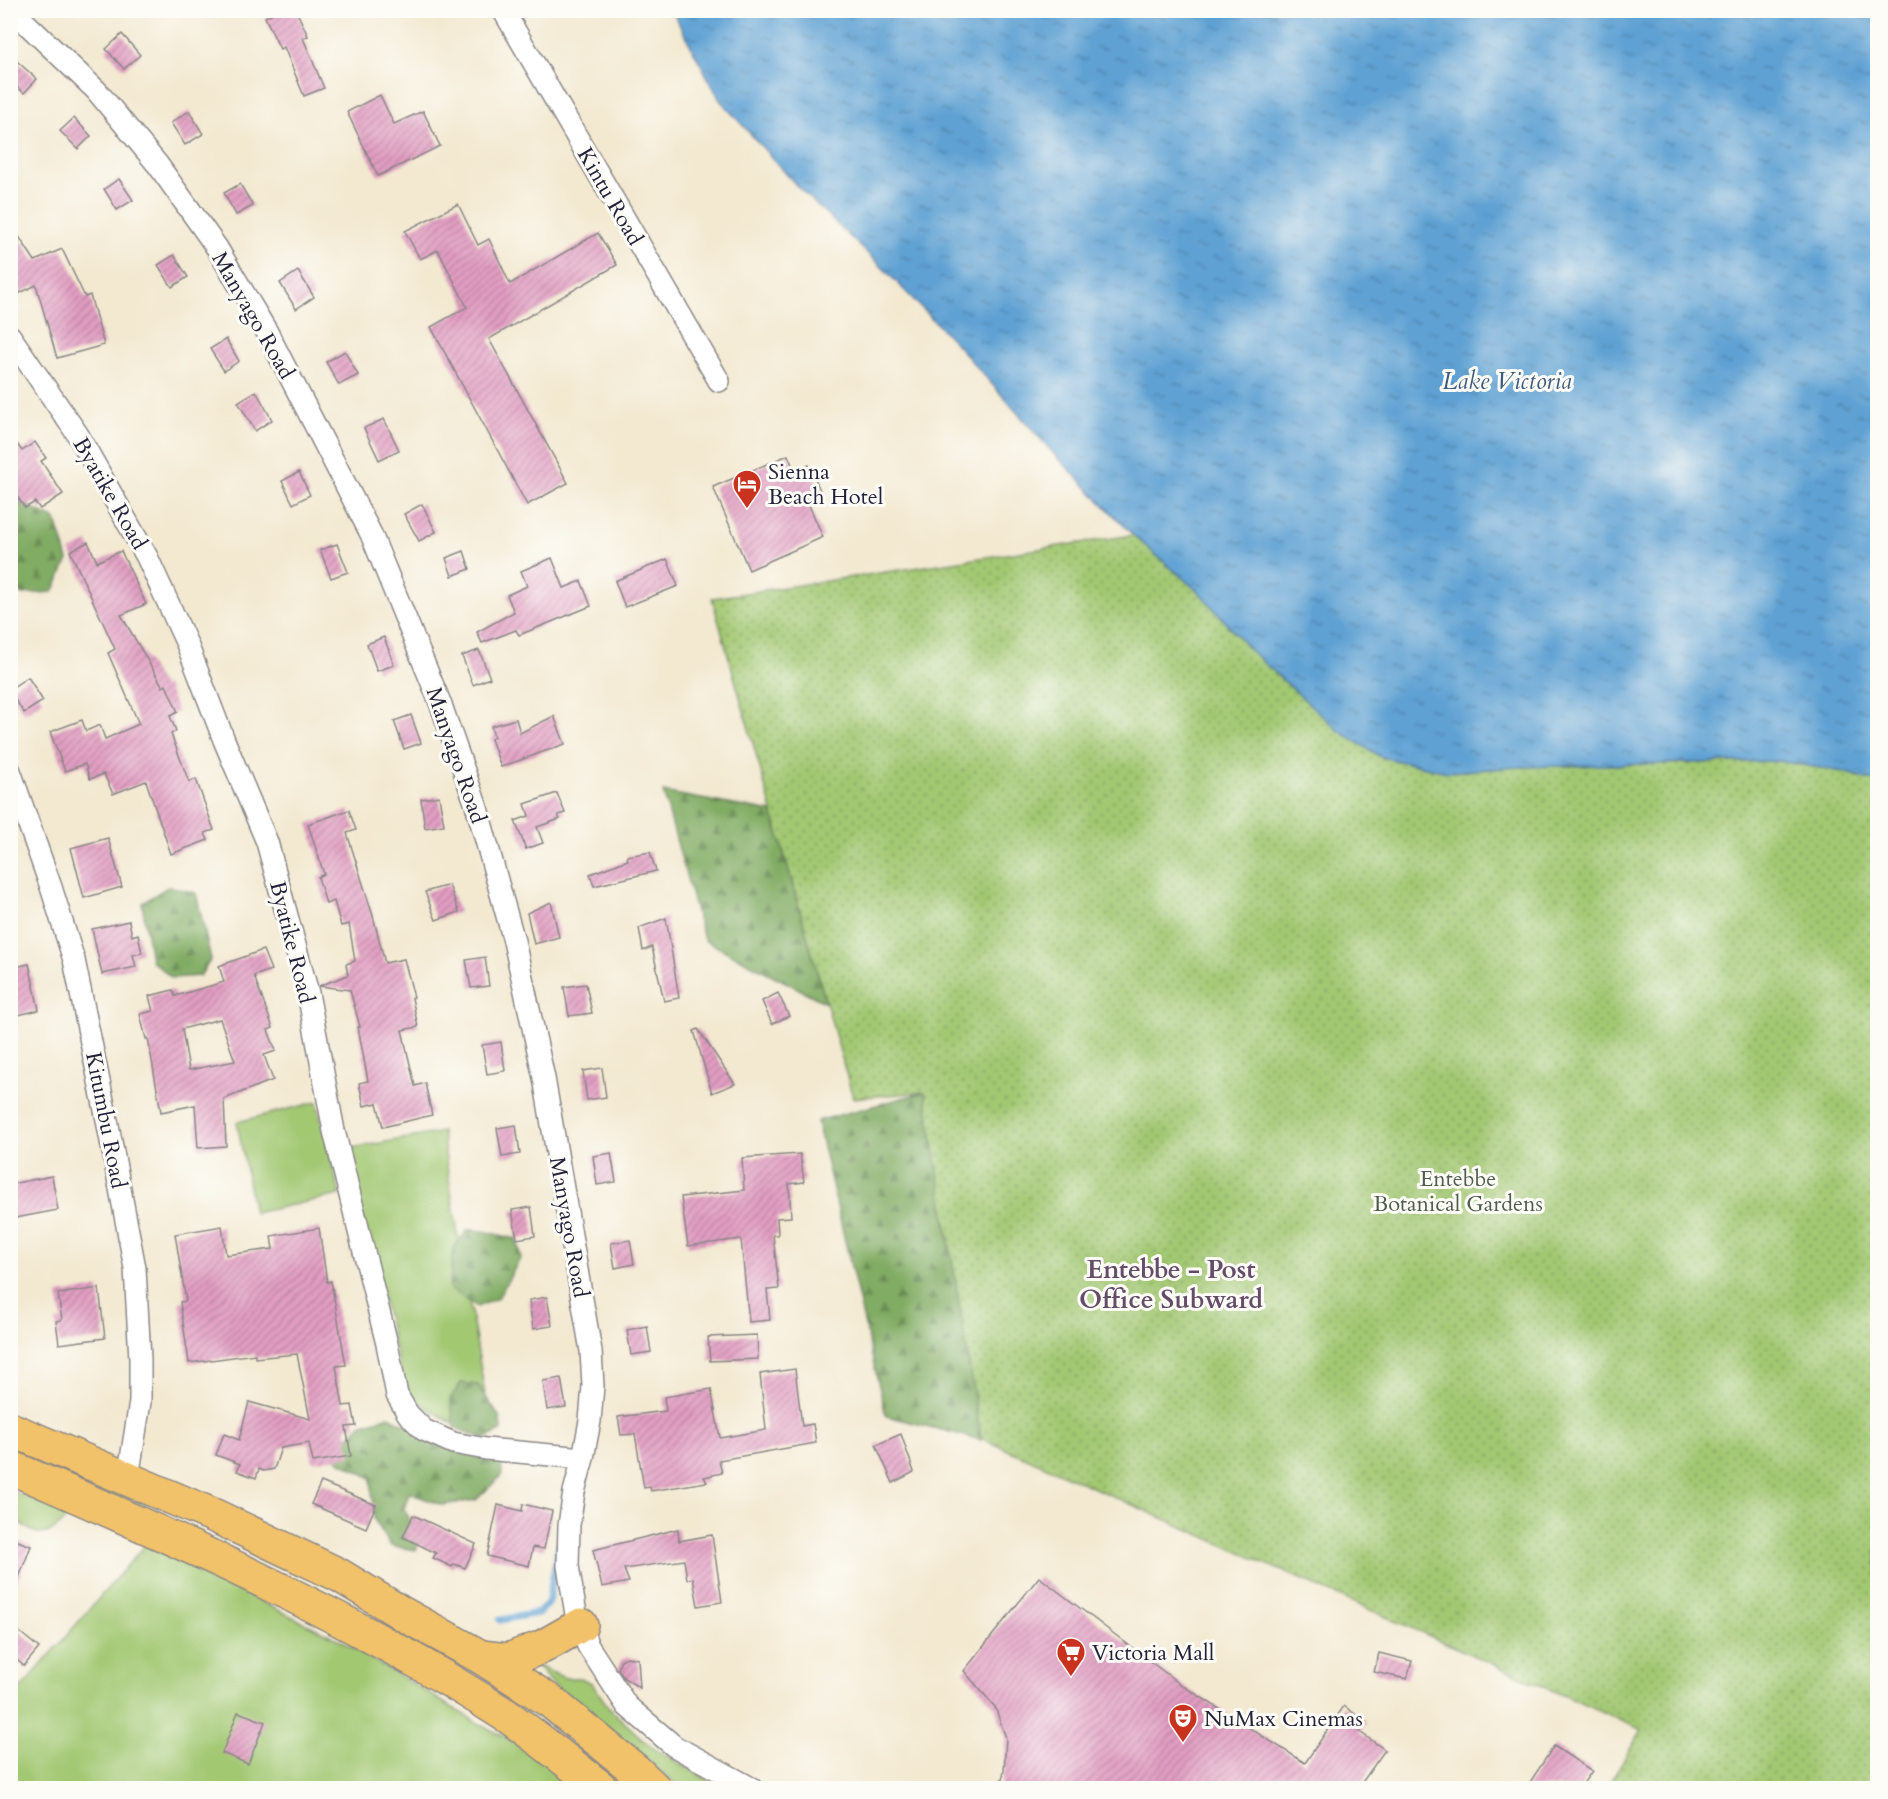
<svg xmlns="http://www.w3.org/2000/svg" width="1888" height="1799" font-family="Cardo,serif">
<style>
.grass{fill:#a2c872;stroke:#627556;stroke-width:1.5}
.forest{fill:url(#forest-firs);stroke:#526750;stroke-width:1.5}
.park{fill:url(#park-dots);stroke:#627556;stroke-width:1.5}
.water{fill:url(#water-ripples);stroke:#406287;stroke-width:1.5}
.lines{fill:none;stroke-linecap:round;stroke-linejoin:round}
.stream{stroke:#5ea1d3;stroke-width:7}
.building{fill:url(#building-hatch);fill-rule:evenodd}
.minor-casing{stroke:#8a8686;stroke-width:24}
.trunk-casing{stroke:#8a8686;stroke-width:36}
.minor{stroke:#fff;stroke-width:21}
.trunk{stroke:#f2c26a;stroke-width:33}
.labels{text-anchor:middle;stroke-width:6;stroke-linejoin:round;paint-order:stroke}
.street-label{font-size:22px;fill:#22223b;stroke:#fdfcf7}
.poi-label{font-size:22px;fill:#22223b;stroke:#fdfcf7;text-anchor:start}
.park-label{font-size:22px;fill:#4f5c4e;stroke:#fdfcf7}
.water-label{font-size:24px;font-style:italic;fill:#3d5b7f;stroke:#fdfcf7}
.quarter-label{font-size:26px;font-weight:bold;fill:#654d6a;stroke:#fdfcf7}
</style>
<defs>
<pattern id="forest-firs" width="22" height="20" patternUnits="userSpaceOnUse" patternTransform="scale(1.5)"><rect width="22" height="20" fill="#81ac64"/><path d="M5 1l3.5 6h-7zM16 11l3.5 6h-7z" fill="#698c54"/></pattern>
<pattern id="park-dots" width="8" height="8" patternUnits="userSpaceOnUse" patternTransform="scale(1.5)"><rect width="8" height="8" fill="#a2c872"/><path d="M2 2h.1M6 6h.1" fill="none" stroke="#84a25f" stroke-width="1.8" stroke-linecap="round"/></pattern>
<pattern id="water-ripples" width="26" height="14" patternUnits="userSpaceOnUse" patternTransform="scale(1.5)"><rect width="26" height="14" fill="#5ea1d3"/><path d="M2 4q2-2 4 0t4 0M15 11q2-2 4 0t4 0" fill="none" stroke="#4d83ac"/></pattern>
<pattern id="building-hatch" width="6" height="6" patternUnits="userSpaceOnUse" patternTransform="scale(1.5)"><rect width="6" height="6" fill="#e29ec2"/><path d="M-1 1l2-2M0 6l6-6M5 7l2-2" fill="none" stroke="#b7809f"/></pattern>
</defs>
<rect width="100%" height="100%" fill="#fdfcf7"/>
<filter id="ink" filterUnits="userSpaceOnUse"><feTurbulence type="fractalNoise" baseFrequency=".0167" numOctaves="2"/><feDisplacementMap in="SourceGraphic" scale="12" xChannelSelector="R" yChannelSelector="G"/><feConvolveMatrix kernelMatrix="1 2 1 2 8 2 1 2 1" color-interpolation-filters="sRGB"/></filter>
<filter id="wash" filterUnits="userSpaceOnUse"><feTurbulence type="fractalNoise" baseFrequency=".008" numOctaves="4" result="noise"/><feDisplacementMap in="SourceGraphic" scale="24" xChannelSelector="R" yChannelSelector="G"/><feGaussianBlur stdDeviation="1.35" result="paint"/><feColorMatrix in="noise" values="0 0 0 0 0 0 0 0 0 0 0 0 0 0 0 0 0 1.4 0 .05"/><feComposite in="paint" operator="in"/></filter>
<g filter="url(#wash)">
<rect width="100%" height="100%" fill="#f3e9d1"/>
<g class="grass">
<path d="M317 1102 340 1195 254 1213 237 1122Z"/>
<path d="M442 1132C456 1232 475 1331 491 1430L454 1424 432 1411 406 1393 346 1149Z"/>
<path d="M10 1447 160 1511V1515L155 1518 11 1457Z"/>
<path d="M10 1491H11L71 1513C48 1542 35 1538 11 1515Z"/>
<path d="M145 1545 340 1640 478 1723 584 1778 581 1779 572 1788H11V1700Z"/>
<path d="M535 1665 565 1678H580L592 1683 609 1708 650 1746 722 1788H681L553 1684Z"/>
</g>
<g class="forest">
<path d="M10 497 56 520 68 560 53 592 21 594 11 589Z"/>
<path d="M663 792 772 812 826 1003 704 940Z"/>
<path d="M169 886 196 893 211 959 200 976 172 978 151 960 142 903Z"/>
<path d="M925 1092 981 1440 886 1416 817 1121Z"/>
<path d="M468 1230 483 1231 516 1239 521 1257 498 1298 477 1307 449 1288 454 1247Z"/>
<path d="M461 1383 478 1385 500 1418 501 1431 485 1439 455 1428 450 1399Z"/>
<path d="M389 1416 410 1427 501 1456 502 1475 476 1500 442 1505 409 1493 404 1509 421 1539 416 1550 391 1546 374 1519 371 1478 339 1461 333 1454 360 1425Z"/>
</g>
<path class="park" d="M1133 535 1200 593 1250 650 1339 731 1381 757 1448 772 1519 767 1779 761 1844 772 1877 782V1788H1606L1642 1730 981 1438 925 1092 853 1098 712 598Z"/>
<path class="water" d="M672 11H1877V782L1844 772 1779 761 1519 767 1448 772 1381 757 1339 731 1250 650 1200 593 1133 535 1055 455 957 345 886 271 797 186 720 100Z"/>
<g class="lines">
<path class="stream" d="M500 1620 538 1613 548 1604 559 1544"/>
</g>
<g id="blocks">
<g class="building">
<path d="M279 10H296L308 36 303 38 324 88 304 96 284 47 280 49 265 17Z"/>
<path d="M122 34 140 55 124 69 106 49Z"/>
<path d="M10 55 37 79 24 93 10 81Z"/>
<path d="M380 95 394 124 423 111 440 146 378 176 347 112Z"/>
<path d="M189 111 203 134 185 145 171 123Z"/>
<path d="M74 118 91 136 78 149 60 131Z"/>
<path d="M119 179 133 200 117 210 104 189Z"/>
<path d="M240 184 253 206 236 215 224 193Z"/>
<path d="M458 204 478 245 489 239 510 284 598 233 617 265 489 339 568 483 527 505 431 327 467 307 438 250 420 259 405 231Z"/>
<path d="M10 223 35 261 62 249 85 297 90 295 104 345 57 358 36 285 10 298Z"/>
<path d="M174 255 188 277 172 287 158 265Z"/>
<path d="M298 271 314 297 296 309 280 283Z"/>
<path d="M226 339 239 361 224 371 210 349Z"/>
<path d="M345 351 358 375 339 385 326 362Z"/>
<path d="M256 391 272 420 255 431 238 402Z"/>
<path d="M384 419 399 450 379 460 364 428Z"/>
<path d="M10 434 22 451 35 442 46 458 41 461 63 494 40 509 35 502 25 508 10 486Z"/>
<path d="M788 455 795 472 809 465 820 490 805 496 823 537 749 570 713 487Z"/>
<path d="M299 472 310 495 293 504 282 481Z"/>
<path d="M422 504 436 532 419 541 404 514Z"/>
<path d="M88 542 97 562 121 551 146 604 121 615 163 687 166 685 178 712 170 716 176 731 171 734 189 782 196 779 214 830 205 833 208 840 171 854 146 781 113 794 104 774 90 779 85 764 65 771 50 732 82 720 86 731 100 725 105 739 139 724 108 653 115 649 70 551Z"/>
<path d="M337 544 348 572 331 578 320 550Z"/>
<path d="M464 551 470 569 452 576 446 558Z"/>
<path d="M552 558 564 588 581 581 591 606 519 635 516 630 482 643 477 632 514 612 507 595 527 586 521 571Z"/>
<path d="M667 559 678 586 625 607 615 581Z"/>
<path d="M384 637 394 665 377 671 367 644Z"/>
<path d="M479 650 490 678 473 685 462 656Z"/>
<path d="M28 677 43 701 24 713 10 692V689Z"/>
<path d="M411 715 421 743 404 749 394 721Z"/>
<path d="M554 716 565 744 501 767 491 739 494 737 491 726 516 719 520 733Z"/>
<path d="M557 793 565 813 558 815 560 819 537 827 543 843 526 849 515 821 529 816 525 804Z"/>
<path d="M439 796 444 825 425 828 421 799Z"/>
<path d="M349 810 356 830 347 833 373 916 385 963 404 959 414 997 412 998 418 1027 402 1030 415 1086 425 1083 432 1115 383 1127 377 1103 364 1106 359 1083 368 1081 358 1027H360L350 990 319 986 348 975 346 964 355 961 349 924 341 926 334 901 326 904 318 877 324 874 308 824Z"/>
<path d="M108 838 122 887 84 898 71 848Z"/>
<path d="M650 852 656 871 594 886 590 874 628 860 627 856Z"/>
<path d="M449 885 459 912 436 920 425 892Z"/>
<path d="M551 902 559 937 534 944 527 913Z"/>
<path d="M666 918 679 998 664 1001 652 947 643 951 639 928Z"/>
<path d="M129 921 132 936 138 934 142 953 133 955 136 967 102 974 92 929Z"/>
<path d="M263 950 271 970 254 976 273 1028 268 1030 276 1051 264 1055 273 1080 224 1099 226 1146 198 1148 195 1105 161 1112 148 1038 146 1039 140 1014 153 1011 149 996 173 990 175 996 224 982 219 966ZM220 1019 235 1061 189 1070 182 1029Z"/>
<path d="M485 957 489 986 471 988 466 960Z"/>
<path d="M29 964 39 1010 10 1017V968Z"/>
<path d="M586 984 592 1013 569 1016 564 987Z"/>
<path d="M778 993 789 1016 772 1024 762 1001Z"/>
<path d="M698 1029 735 1084 712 1093 694 1031Z"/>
<path d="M501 1042 505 1071 487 1074 482 1045Z"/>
<path d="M602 1068 606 1097 587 1100 583 1071Z"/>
<path d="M516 1125 520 1154 502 1157 497 1128Z"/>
<path d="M611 1153 616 1182 597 1185 593 1156Z"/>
<path d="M800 1154 804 1182 789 1184 791 1217 777 1218 778 1235H773L779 1289 767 1290 770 1320 749 1322 741 1239 688 1246 681 1197 744 1190 742 1158Z"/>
<path d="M52 1176 58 1210 10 1219V1184Z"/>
<path d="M531 1207 535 1236 517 1239 512 1210Z"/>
<path d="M222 1226 226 1255 273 1249 271 1236 319 1228 327 1282 331 1281 346 1365 336 1366 343 1406 352 1405 356 1426 346 1427 351 1456 313 1462 309 1443 281 1448 274 1469 263 1471 259 1469 256 1478 237 1471 240 1464 216 1455 224 1434 239 1440 249 1402 310 1419 297 1354 255 1358V1354L189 1363 180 1302 186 1301 175 1234Z"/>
<path d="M630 1240 634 1264 615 1268 611 1243Z"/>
<path d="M99 1288 105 1338 59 1344 56 1321 62 1320 58 1294Z"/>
<path d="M547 1297 552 1326 533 1329 529 1300Z"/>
<path d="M647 1326 651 1352 631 1355 627 1330Z"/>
<path d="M757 1335 758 1359 710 1361 708 1337Z"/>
<path d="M795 1369 802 1426 813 1424 816 1443 719 1460 722 1473 704 1477 707 1482 651 1491 650 1487 644 1488 635 1434 621 1435 618 1417 666 1411 664 1397 711 1389 720 1438 766 1430 760 1374Z"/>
<path d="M561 1378 566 1407 547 1410 543 1381Z"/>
<path d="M901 1434 914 1472 893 1483 876 1445Z"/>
<path d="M321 1482 376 1505 366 1528 311 1504Z"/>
<path d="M523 1504 552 1511 544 1549 533 1547 529 1566 487 1556 498 1505 522 1511Z"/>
<path d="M413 1515 476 1544 465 1568 454 1564 452 1567 433 1558 436 1553 403 1537Z"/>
<path d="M678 1529 679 1541 712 1535 722 1602 698 1606 693 1578 687 1579 684 1560 624 1569 629 1582 602 1587 593 1550Z"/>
<path d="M10 1538 31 1546 12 1596H10Z"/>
<path d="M1039 1577 1180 1684 1305 1763 1344 1706 1366 1722 1360 1732 1385 1750 1358 1788H1000L1004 1771 1006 1738 995 1707 964 1671Z"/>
<path d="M10 1624 39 1648 24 1666 10 1654Z"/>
<path d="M1379 1653 1412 1661 1407 1679 1374 1672Z"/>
<path d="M627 1657 638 1659 640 1688 624 1678 618 1669 621 1660Z"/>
<path d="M238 1712 265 1722 248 1764 222 1753Z"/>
<path d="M1554 1746 1592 1771 1580 1788H1526Z"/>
</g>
</g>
</g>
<g filter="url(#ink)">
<use href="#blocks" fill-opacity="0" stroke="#8a8686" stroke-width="1.5"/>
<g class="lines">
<g class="minor-casing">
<g id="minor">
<path d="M12 10 96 90 158 165 217 248 267 332 371 534 441 705 477 808 514 941 544 1078 591 1351 593 1386 590 1421 583 1458 574 1492 569 1525 568 1566 576 1614 588 1646 627 1706 674 1746 751 1788"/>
<path d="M503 10 719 381"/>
<path d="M10 336 78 435 147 557 187 644 224 740 267 842 308 993 334 1131 387 1344 397 1395 408 1414 424 1430 453 1443 486 1449 583 1458"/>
<path d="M10 771 51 887 74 960 107 1120 135 1268 140 1359V1402L128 1478"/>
</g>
</g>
<g class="trunk-casing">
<g id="trunk">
<path d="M10 1429 215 1516 339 1575 403 1614 481 1657 550 1701 635 1770 654 1788"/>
<path d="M10 1467C181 1541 350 1615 507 1716 539 1738 570 1764 601 1788"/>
<path d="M481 1657 508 1660 542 1647 581 1625"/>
</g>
</g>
<use href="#minor" class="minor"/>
<use href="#trunk" class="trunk"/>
</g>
</g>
<defs>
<g id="hotel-pin" transform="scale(1.5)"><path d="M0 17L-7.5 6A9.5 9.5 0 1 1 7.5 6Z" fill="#c8321e" stroke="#fdfcf7"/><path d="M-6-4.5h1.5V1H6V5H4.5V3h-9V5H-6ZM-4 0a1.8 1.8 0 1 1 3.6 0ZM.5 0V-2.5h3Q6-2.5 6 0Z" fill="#fff"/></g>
<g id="supermarket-pin" transform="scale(1.5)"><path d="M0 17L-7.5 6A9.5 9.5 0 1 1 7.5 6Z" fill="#c8321e" stroke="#fdfcf7"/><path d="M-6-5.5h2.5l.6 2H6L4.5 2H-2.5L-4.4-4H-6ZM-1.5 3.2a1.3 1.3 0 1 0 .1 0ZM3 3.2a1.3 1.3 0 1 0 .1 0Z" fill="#fff"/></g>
<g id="theatre-pin" transform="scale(1.5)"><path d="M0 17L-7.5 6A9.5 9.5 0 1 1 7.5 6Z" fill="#c8321e" stroke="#fdfcf7"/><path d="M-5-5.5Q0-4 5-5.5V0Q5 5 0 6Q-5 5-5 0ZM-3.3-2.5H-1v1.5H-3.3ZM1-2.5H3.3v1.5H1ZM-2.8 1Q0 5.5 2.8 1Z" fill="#fff"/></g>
</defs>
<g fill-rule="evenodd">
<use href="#hotel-pin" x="747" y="484"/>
<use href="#supermarket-pin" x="1071" y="1652"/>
<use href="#theatre-pin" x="1183" y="1718"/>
</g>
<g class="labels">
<g class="street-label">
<text transform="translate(611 196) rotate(60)" y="8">Kintu Road</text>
<text transform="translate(254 315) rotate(60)" y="8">Manyago Road</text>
<text transform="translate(111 493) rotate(60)" y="8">Byatike Road</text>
<text transform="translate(457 755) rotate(71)" y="8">Manyago Road</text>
<text transform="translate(293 942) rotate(76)" y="8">Byatike Road</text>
<text transform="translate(107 1120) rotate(79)" y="8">Kitumbu Road</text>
<text transform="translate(570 1227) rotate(80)" y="8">Manyago Road</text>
</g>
<g class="poi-label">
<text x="768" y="479">Sienna<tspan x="768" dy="25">Beach Hotel</tspan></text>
<text x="1092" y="1660">Victoria Mall</text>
<text x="1204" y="1726">NuMax Cinemas</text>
</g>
<g class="park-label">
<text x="1458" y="1186">Entebbe<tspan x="1458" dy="25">Botanical Gardens</tspan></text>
</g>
<g class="water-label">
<text x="1507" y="389">Lake Victoria</text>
</g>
<g class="quarter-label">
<text x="1171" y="1278">Entebbe - Post<tspan x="1171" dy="30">Office Subward</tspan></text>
</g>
</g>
<rect width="1888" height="1799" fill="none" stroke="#fdfcf7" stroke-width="36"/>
</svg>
